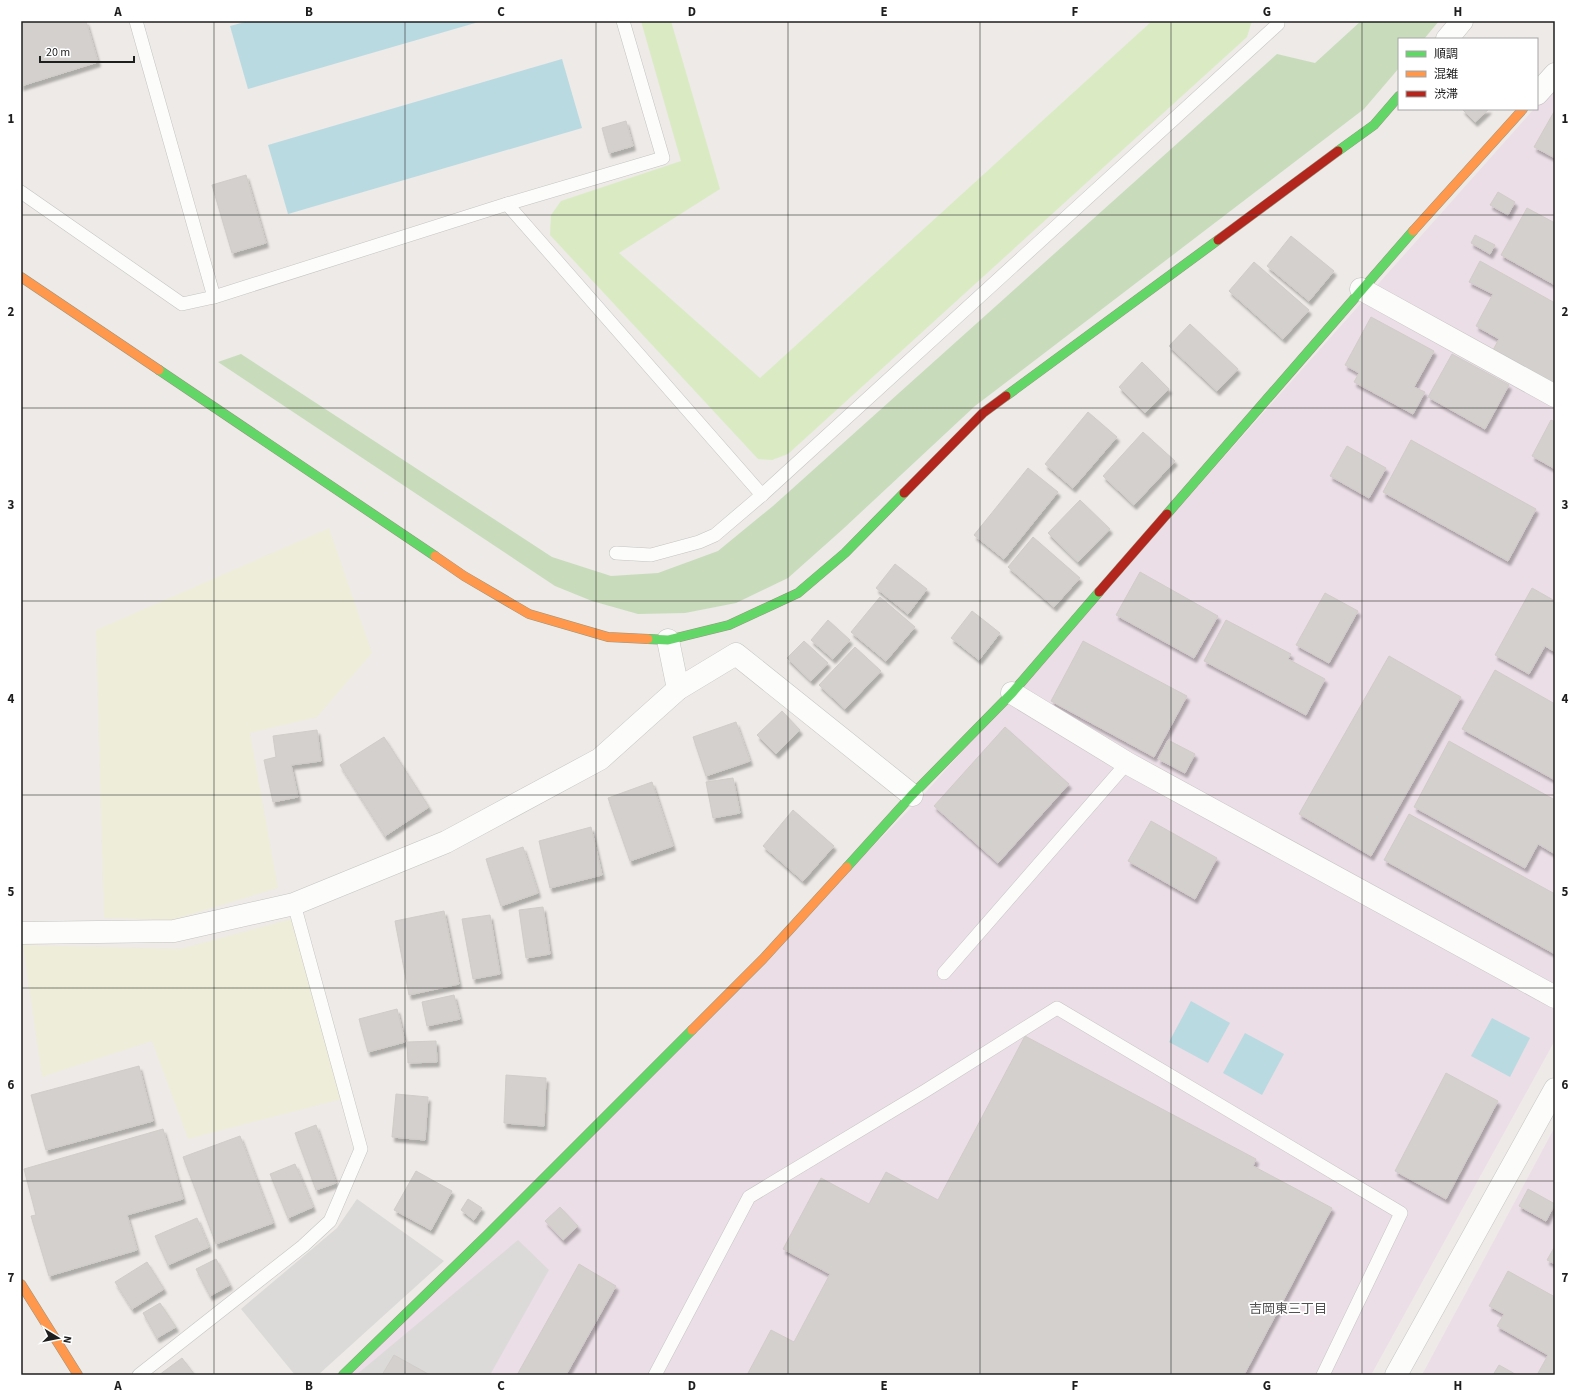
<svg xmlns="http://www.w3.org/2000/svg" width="1576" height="1396" font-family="'Source Sans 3','Noto Sans JP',sans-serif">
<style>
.industrial{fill:#ebdee6}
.religious{fill:#dbdad8}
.farmland{fill:#eeedd9}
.grass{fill:#daebc4}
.forest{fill:#c8dcbb}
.water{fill:#b9dae1}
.building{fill:#d3d0ce;stroke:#d0ccc8;filter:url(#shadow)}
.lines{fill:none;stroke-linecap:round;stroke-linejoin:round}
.lane-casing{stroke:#c5c4c3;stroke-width:14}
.street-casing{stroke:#c5c4c3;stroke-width:23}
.fast-casing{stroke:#96967e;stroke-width:10}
.slow-casing{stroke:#96967e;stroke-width:10}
.jam-casing{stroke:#96967e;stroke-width:10}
.lane{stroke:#fcfcfb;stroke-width:13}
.street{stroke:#fcfcfb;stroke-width:22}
.fast{stroke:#63d668;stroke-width:9}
.slow{stroke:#ff974d;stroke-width:9}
.jam{stroke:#b3261e;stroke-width:9}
.grid{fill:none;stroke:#1e1e1e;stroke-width:1;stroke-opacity:0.55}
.labels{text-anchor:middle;stroke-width:3.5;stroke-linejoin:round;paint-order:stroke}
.neighbourhood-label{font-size:13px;fill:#515151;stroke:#fff}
.neatline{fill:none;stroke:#1e1e1e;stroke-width:1.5}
.grid-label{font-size:13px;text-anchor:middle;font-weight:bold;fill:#1e1e1e}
</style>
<defs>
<filter id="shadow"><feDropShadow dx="2.5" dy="4.5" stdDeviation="1" flood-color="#0004"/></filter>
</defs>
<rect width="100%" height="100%" fill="#edeae7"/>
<g class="industrial">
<path d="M1555 85V1040L1371 1375H348L918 801 1534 109H1537V106Z"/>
<path d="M1555 1127V1375H1422Z"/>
</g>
<g class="religious">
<path d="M357 1199 444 1261 318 1375H295L241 1309 337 1228Z"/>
<path d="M518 1240 549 1270 490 1375H356Z"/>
</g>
<g class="farmland">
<path d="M329 528 372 653 317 717 250 733 278 888 172 920 104 918 96 630Z"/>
<path d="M295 918 346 1098 188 1139 152 1041 42 1077 23 945 180 949Z"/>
</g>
<path class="grass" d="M641 21H671L720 189 619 253 760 378 1152 21H1252L1247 37 788 454 772 460 758 459 550 235 551 215 561 201 681 161Z"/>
<path class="forest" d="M1361 21H1439L1424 39H1399V68L1364 109 975 406 843 529 788 578 736 603 685 613 638 614 592 601 555 586 218 362 241 354 552 557 611 576 658 573 718 551 773 506 1277 54 1315 63Z"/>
<g class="water">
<path d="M249 21H482L248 89 230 26Z"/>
<path d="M562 59 582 128 288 214 268 145Z"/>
<path d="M1191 1001 1230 1023 1208 1063 1169 1042Z"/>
<path d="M1492 1018 1530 1038 1510 1077 1471 1056Z"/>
<path d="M1245 1033 1284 1054 1262 1095 1223 1073Z"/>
</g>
<g class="building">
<path d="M21 21H86L98 62 21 86Z"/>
<path d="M1462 109H1489L1475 122Z"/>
<path d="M1555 110V158L1534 147Z"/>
<path d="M626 121 633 146 609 153 602 128Z"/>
<path d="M246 175 266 243 232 253 212 185Z"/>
<path d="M1498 192 1515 202 1508 215 1490 205Z"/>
<path d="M1527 208 1555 223V285L1501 255Z"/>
<path d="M1475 235 1495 245 1490 254 1471 243Z"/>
<path d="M1291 236 1334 271 1309 301 1267 266Z"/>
<path d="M1480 261 1555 303V384L1493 350 1499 339 1476 326 1493 294 1469 282Z"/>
<path d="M1254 262 1309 310 1283 339 1229 291Z"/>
<path d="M1371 317 1434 351 1414 387 1425 392 1413 414 1354 382 1359 373 1345 365Z"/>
<path d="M1190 324 1238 369 1217 391 1169 346Z"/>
<path d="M1452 354 1509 385 1485 429 1428 397Z"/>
<path d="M1142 362 1169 389 1145 413 1119 387Z"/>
<path d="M1088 412 1117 437 1073 488 1045 464Z"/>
<path d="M1551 420 1555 422V469L1532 456Z"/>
<path d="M1143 432 1175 461 1134 505 1103 476Z"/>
<path d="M1411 440 1536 509 1508 561 1383 492Z"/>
<path d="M1347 446 1386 468 1369 498 1330 476Z"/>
<path d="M1028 468 1058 492 1004 559 974 535Z"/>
<path d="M1080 500 1110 529 1078 562 1048 533Z"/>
<path d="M1033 537 1080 578 1054 607 1008 567Z"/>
<path d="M895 564 927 589 908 614 876 588Z"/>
<path d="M1140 572 1218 616 1194 658 1116 615Z"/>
<path d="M1532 588 1555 601V652L1545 646 1529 674 1495 655Z"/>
<path d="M1325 593 1358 611 1329 663 1296 645Z"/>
<path d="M880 597 915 627 886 661 851 632Z"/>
<path d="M972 611 1000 633 979 660 951 638Z"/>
<path d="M828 620 850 640 833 659 811 640Z"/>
<path d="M1226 620 1291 654 1288 659 1325 679 1306 715 1204 661Z"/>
<path d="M804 641 828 663 811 681 787 658Z"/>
<path d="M1083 641 1187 696 1154 757 1051 701Z"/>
<path d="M855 647 881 671 845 709 819 685Z"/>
<path d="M1389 656 1461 697 1371 856 1299 814Z"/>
<path d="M1495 670 1555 704V780L1462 729Z"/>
<path d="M782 711 800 730 776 754 757 735Z"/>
<path d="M736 722 750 761 706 776 693 737Z"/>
<path d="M1005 727 1069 784 998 863 934 806Z"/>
<path d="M317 730 321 761 291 765 298 797 273 802 264 760 276 757 273 736Z"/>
<path d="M384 737 429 807 385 836 340 765Z"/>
<path d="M1168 740 1195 754 1185 773 1158 759Z"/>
<path d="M1449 741 1555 800V854L1538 844 1525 868 1414 807Z"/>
<path d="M733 778 740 813 713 818 706 782Z"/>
<path d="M652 782 673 846 630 861 608 798Z"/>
<path d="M793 810 834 846 803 881 763 846Z"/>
<path d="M1409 814 1555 894V954L1384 860Z"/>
<path d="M1151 821 1217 858 1195 899 1128 861Z"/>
<path d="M591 827 602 875 550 888 539 841Z"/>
<path d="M523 847 538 893 501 906 486 859Z"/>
<path d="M543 907 550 954 526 958 519 910Z"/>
<path d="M444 911 459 984 409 995 395 921Z"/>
<path d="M490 915 500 974 473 979 462 919Z"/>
<path d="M454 995 460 1019 427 1026 422 1002Z"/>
<path d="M397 1009 405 1042 368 1052 359 1019Z"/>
<path d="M1025 1036 1256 1159 1253 1166 1332 1208 1244 1375H747L771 1330 794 1342 830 1274 783 1249 821 1178 869 1204 886 1172 938 1200Z"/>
<path d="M436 1041 437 1062 408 1063 407 1042Z"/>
<path d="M139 1066 153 1121 46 1150 31 1095Z"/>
<path d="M1446 1073 1498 1101 1446 1199 1395 1171Z"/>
<path d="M506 1075 546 1078 544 1126 504 1123Z"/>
<path d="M396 1094 428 1097 425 1140 392 1137Z"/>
<path d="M316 1125 336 1183 316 1190 295 1133Z"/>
<path d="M163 1129 183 1199 127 1215 137 1250 49 1276 31 1216 36 1215 24 1169Z"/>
<path d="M240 1136 273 1223 216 1244 183 1157Z"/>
<path d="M295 1164 313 1207 288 1218 270 1174Z"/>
<path d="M416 1171 452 1191 431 1230 394 1210Z"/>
<path d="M1528 1189 1555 1204 1546 1221 1519 1206Z"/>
<path d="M468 1199 482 1208 474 1220 461 1210Z"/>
<path d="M560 1207 578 1226 563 1240 545 1221Z"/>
<path d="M197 1218 209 1247 168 1265 155 1236Z"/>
<path d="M1555 1246V1264L1547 1260Z"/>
<path d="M216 1259 230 1285 210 1296 196 1269Z"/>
<path d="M147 1262 164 1289 132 1309 115 1282Z"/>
<path d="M579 1264 616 1286 566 1375H517Z"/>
<path d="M1508 1271 1555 1297V1375H1537L1548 1355 1497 1326 1504 1314 1489 1306Z"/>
<path d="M160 1303 176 1327 157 1338 143 1313Z"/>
<path d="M394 1355 430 1375H382Z"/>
<path d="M182 1358 195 1375H159Z"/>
<path d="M1499 1365 1517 1375H1493Z"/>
</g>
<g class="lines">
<g class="lane-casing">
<g id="lane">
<path d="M136 21 214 297 507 204 663 158 623 21"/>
<path d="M21 192 182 304 214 297"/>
<path d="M507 204 762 495"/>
<path d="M616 553 651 555 699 542 715 535 762 495 1278 24"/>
<path d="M944 973 1127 763"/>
<path d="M139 1375 303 1246 330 1221 361 1149 294 904"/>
<path d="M655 1375 749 1197 925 1091 1057 1008 1401 1213 1323 1375"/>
</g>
</g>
<g class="street-casing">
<g id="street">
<path d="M1447 39 1462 21"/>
<path d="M1537 94 1555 74"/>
<path d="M1361 289 1555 396"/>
<path d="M668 640 678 689"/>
<path d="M1012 693 1127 763 1555 997"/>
<path d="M21 933 174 931 294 904 446 842 600 759 678 689 736 654 912 795"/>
<path d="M1396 1375 1555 1089"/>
</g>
</g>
<g class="fast-casing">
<g id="fast">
<path d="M1338 151 1374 125 1399 96"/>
<path d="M159 370 435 556"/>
<path d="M1006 396 1218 240"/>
<path d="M1167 514 1413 231"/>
<path d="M648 639 668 640 729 625 798 593 845 553 904 493"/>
<path d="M847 867 912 795 1012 693 1099 592"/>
<path d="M343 1375 487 1235 692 1030"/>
</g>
</g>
<g class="slow-casing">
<g id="slow">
<path d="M1413 231 1523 109"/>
<path d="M21 277 159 370"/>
<path d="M435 556 464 576 529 614 608 637 648 639"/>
<path d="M692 1030 763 959 847 867"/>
<path d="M21 1284 78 1375"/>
</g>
</g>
<g class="jam-casing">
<g id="jam">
<path d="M1218 240 1338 151"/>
<path d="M904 493 983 413 1006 396"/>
<path d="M1099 592 1167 514"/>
</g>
</g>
<use href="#lane" class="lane"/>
<use href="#street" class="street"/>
<use href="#fast" class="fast"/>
<use href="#slow" class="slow"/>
<use href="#jam" class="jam"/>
</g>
<path class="grid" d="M214 21V1375M405 21V1375M596 21V1375M788 21V1375M980 21V1375M1171 21V1375M1362 21V1375M21 215H1555M21 408H1555M21 601H1555M21 795H1555M21 988H1555M21 1181H1555"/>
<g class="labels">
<g class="neighbourhood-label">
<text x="1288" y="1313">吉岡東三丁目</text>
</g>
</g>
<rect width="1576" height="1396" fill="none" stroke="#ffffff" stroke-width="44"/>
<rect x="1398" y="38" width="140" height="72" fill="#ffffff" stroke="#a5a5a5"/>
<rect x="1406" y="51" width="20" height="6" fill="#63d668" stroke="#a5a5a5"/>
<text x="1434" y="58" font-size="12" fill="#1e1e1e">順調</text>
<rect x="1406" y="71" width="20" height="6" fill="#ff974d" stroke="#a5a5a5"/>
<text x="1434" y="78" font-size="12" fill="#1e1e1e">混雑</text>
<rect x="1406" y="91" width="20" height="6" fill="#b3261e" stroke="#a5a5a5"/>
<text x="1434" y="98" font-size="12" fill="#1e1e1e">渋滞</text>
<g transform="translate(58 1338) rotate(100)" stroke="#ffffff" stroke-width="3" paint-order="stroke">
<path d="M0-3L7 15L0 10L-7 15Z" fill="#1e1e1e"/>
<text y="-6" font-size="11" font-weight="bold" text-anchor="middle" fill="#1e1e1e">N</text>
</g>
<path d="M40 56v6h94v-6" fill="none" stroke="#1e1e1e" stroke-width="2"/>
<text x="46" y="56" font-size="12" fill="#1e1e1e" stroke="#ffffff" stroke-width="3" paint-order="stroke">20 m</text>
<rect x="22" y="22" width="1532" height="1352" class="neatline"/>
<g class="grid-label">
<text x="118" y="16">A</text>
<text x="309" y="16">B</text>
<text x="501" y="16">C</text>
<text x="692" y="16">D</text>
<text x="884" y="16">E</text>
<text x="1075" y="16">F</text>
<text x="1267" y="16">G</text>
<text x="1458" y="16">H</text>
<text x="11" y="123">1</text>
<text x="1565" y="123">1</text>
<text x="11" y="316">2</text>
<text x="1565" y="316">2</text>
<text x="11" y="509">3</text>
<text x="1565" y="509">3</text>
<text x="11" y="703">4</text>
<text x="1565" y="703">4</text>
<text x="11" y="896">5</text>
<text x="1565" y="896">5</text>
<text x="11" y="1089">6</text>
<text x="1565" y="1089">6</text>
<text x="11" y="1282">7</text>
<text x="1565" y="1282">7</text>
<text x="118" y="1390">A</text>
<text x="309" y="1390">B</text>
<text x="501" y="1390">C</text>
<text x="692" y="1390">D</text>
<text x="884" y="1390">E</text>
<text x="1075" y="1390">F</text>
<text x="1267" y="1390">G</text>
<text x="1458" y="1390">H</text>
</g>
</svg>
